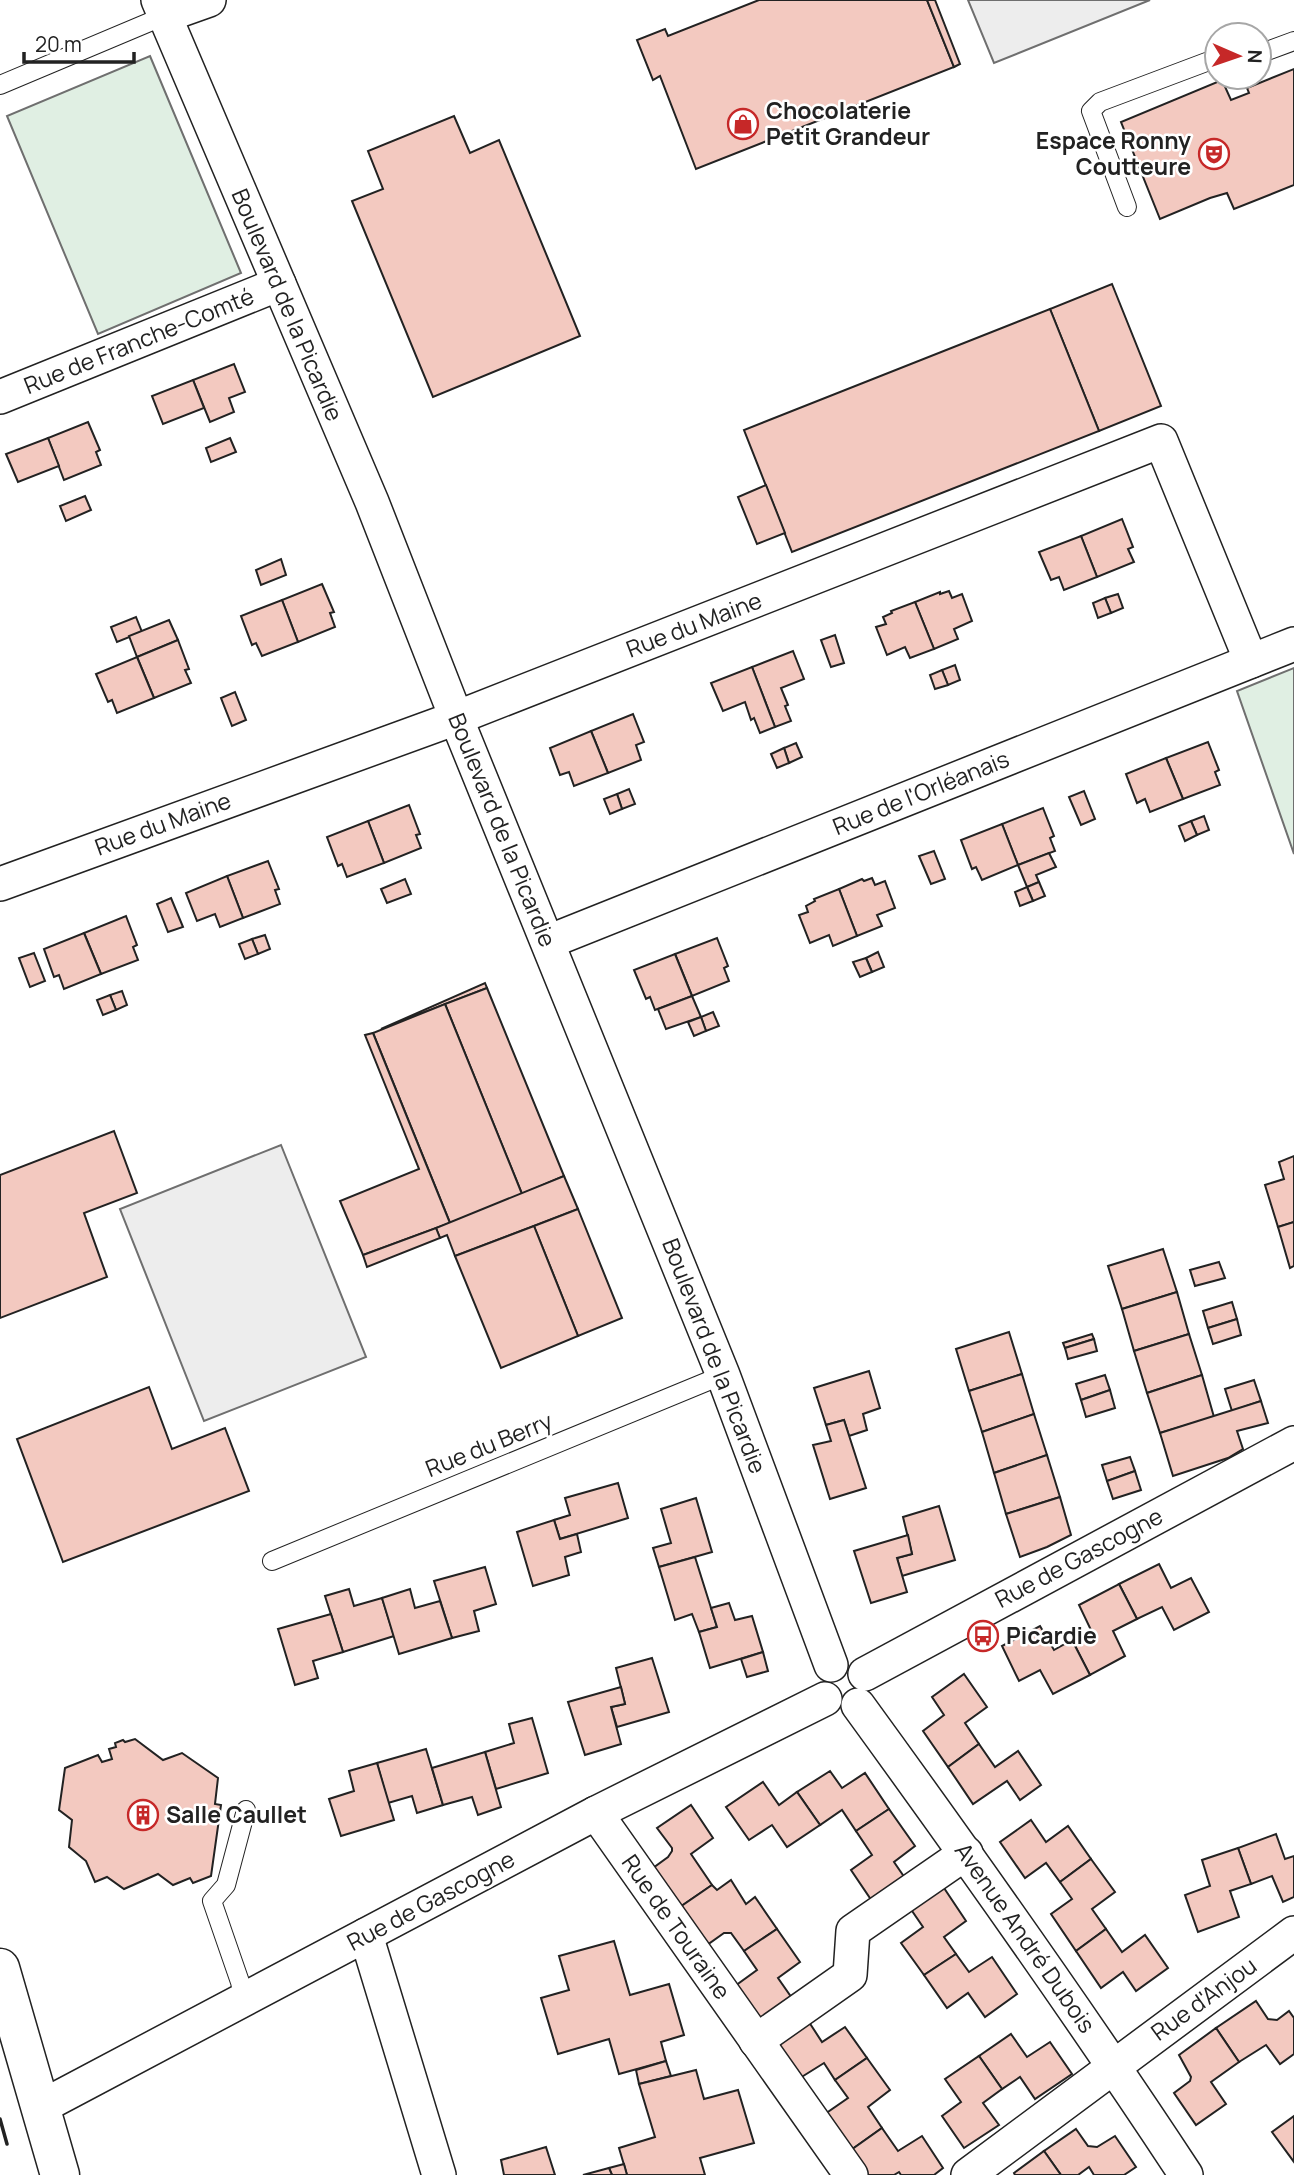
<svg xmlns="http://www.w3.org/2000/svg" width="1294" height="2175" font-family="Manrope,sans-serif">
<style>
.green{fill:#e0efe3;stroke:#6f6f6f;stroke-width:2}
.parking{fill:#ededed;stroke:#6f6f6f;stroke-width:2}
.building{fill:#f3c9c0;stroke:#222;stroke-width:2}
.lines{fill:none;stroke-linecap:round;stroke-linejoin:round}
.service-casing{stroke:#222;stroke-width:20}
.minor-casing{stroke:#222;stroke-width:36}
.secondary-casing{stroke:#222;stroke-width:41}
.service{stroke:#fff;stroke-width:18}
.minor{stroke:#fff;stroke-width:33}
.secondary{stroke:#fff;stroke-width:38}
.wall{stroke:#222;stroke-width:3.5}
.labels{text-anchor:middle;stroke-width:5;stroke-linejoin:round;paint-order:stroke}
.poi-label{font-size:23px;font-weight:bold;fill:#222;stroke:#fff;text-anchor:start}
.street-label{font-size:23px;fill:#222;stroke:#fff}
</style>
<rect width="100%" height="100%" fill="#fff"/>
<g class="green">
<path d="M150 56 241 273 98 334 7 116Z"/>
<path d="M1294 668V854L1237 691Z"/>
</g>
<g class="parking">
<path d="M968 0H1150L994 63Z"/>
<path d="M281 1145 366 1357 204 1421 120 1209Z"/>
</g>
<g class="building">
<path d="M759 0H927L954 67 696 169 660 76 653 80 637 40 665 29 668 36Z"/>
<path d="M927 0H935L960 64 954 67Z"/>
<path d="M1294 69V185L1234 209 1227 193 1210 198 1160 219 1121 122 1222 80 1231 100 1249 93 1247 88Z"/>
<path d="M454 116 470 153 499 140 580 336 433 397 352 201 383 189 368 151Z"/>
<path d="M1112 284 1161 406 1099 431 1050 309Z"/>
<path d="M1050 309 1099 431 792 552 744 430Z"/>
<path d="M234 364 245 392 229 398 234 412 210 422 193 380Z"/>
<path d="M193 380 204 408 163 424 152 396Z"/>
<path d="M88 422 100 450 96 452 101 465 64 480 48 438Z"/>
<path d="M48 438 59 466 18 482 6 454Z"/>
<path d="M230 438 236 452 211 462 206 448Z"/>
<path d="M766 485 785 533 757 544 738 497Z"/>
<path d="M85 496 91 510 66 521 60 506Z"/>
<path d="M1122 519 1133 547 1128 549 1134 562 1097 577 1081 536Z"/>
<path d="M1081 536 1097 577 1064 590 1059 577 1051 580 1039 552Z"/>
<path d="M281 559 286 575 261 585 256 570Z"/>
<path d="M322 584 334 612 330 613 335 627 298 642 282 600Z"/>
<path d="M949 591 952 598 962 594 972 621 954 629 958 639 934 649 915 602 940 592V594Z"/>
<path d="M1118 594 1123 608 1111 613 1105 598Z"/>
<path d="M1105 598 1111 613 1098 618 1093 603Z"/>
<path d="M282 600 298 642 262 656 256 643 252 645 241 616Z"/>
<path d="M915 602 934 649 910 658 905 647 887 655 876 627 886 624 883 617 892 613 891 611Z"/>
<path d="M136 617 142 632 117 642 111 627Z"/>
<path d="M169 620 178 640 137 657 129 636Z"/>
<path d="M835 635 844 663 831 667 821 640Z"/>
<path d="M178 640 189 669 185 670 191 683 154 698 137 657Z"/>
<path d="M793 651 804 679 781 688 788 705 785 706 791 721 775 727 752 667Z"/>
<path d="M137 657 154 698 117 713 112 700 108 702 96 674Z"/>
<path d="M955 665 960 680 948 685 942 670Z"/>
<path d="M752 667 775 727 760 733 754 718 751 720 745 702 723 711 711 683Z"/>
<path d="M942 670 948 685 935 689 930 675Z"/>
<path d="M235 692 246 720 232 726 221 698Z"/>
<path d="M633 714 644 742 636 745 641 760 608 773 591 731Z"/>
<path d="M591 731 608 773 574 786 569 772 560 775 550 748Z"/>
<path d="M1208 742 1219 770 1215 772 1220 785 1183 799 1166 758Z"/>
<path d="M796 743 802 757 789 763 784 748Z"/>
<path d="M784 748 789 763 777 768 771 754Z"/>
<path d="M1166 758 1183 799 1150 812 1145 799 1137 803 1126 774Z"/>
<path d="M629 789 635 804 622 809 617 794Z"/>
<path d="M1084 791 1095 819 1081 825 1069 797Z"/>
<path d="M617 794 622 809 610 814 604 799Z"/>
<path d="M409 805 420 834 416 835 421 848 384 863 368 821Z"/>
<path d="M1043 808 1054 836 1050 838 1055 851 1018 865 1002 824Z"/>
<path d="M1204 816 1209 830 1197 835 1191 821Z"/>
<path d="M368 821 384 863 347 877 342 864 338 866 327 837Z"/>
<path d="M1191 821 1197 835 1185 841 1179 826Z"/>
<path d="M1002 824 1018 865 982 880 976 867 972 869 961 840Z"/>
<path d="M934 851 945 879 931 884 919 856Z"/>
<path d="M1049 853 1056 867 1036 875 1039 882 1027 887 1018 865Z"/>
<path d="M268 861 279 889 275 890 280 904 243 918 227 876Z"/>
<path d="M227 876 243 918 220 927 215 914 197 921 186 893Z"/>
<path d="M872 878 875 885 885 881 895 908 877 915 882 926 857 936 839 889 862 879 864 881Z"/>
<path d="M405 879 411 894 387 903 381 889Z"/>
<path d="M1039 882 1045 896 1033 901 1027 887Z"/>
<path d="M1027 887 1033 901 1020 906 1015 892Z"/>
<path d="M839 889 857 936 833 946 829 935 810 943 799 915 808 912 806 906 815 901 814 899Z"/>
<path d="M171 898 183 927 168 932 157 904Z"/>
<path d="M126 916 137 945 133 947 138 960 101 974 84 933Z"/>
<path d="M84 933 101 974 64 989 59 975 54 977 44 949Z"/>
<path d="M265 935 270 949 258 954 252 939Z"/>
<path d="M717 938 728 966 724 968 729 981 692 996 675 954Z"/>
<path d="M252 939 258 954 245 959 239 944Z"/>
<path d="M878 952 884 967 872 972 866 958Z"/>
<path d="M34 953 45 981 30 987 19 958Z"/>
<path d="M675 954 692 996 655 1010 650 997 646 999 634 970Z"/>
<path d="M866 958 872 972 860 977 853 962Z"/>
<path d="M485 983 487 988 381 1029Z"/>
<path d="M487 988 564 1176 522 1194 445 1004Z"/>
<path d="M122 991 127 1005 116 1010 110 995Z"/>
<path d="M110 995 116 1010 103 1015 97 1000Z"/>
<path d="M692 996 701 1017 666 1029 658 1009Z"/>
<path d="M445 1004 522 1194 450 1223 373 1033Z"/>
<path d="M713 1012 719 1026 706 1031 701 1017Z"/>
<path d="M701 1017 706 1031 694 1036 688 1022Z"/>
<path d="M373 1033 450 1223 363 1255 340 1201 419 1169 365 1035Z"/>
<path d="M114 1131 137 1193 84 1213 107 1277 0 1318V1175Z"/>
<path d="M1294 1156V1222L1278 1227 1265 1185 1284 1179 1279 1162Z"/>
<path d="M564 1176 578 1209 455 1256 447 1235 440 1238 436 1228Z"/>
<path d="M578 1209 622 1318 578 1336 534 1226Z"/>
<path d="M1294 1222V1266L1290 1268 1278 1227Z"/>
<path d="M534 1226 578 1336 501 1368 455 1256Z"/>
<path d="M436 1228 440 1238 367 1267 363 1255Z"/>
<path d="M1163 1249 1177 1292 1122 1309 1108 1266Z"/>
<path d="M1219 1262 1225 1278 1195 1286 1190 1270Z"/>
<path d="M1177 1292 1189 1334 1134 1351 1122 1309Z"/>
<path d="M1232 1302 1237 1319 1208 1328 1203 1311Z"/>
<path d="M1237 1319 1241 1335 1213 1344 1208 1328Z"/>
<path d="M1009 1332 1022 1374 969 1391 956 1349Z"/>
<path d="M1092 1334 1094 1339 1065 1348 1063 1343Z"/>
<path d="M1189 1334 1202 1375 1147 1393 1134 1351Z"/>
<path d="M1094 1339 1097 1351 1068 1359 1065 1348Z"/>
<path d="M869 1371 880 1408 863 1414 867 1430 849 1436 844 1420 826 1425 814 1388Z"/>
<path d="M1022 1374 1034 1414 982 1432 969 1391Z"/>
<path d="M1105 1375 1110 1390 1081 1400 1076 1384Z"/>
<path d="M1202 1375 1214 1417 1160 1433 1147 1393Z"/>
<path d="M1254 1380 1261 1401 1232 1411 1225 1389Z"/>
<path d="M149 1387 172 1449 225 1428 249 1491 63 1562 17 1439Z"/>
<path d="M1110 1390 1115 1408 1086 1417 1081 1400Z"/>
<path d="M1261 1401 1268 1423 1237 1431 1243 1449 1228 1458 1173 1476 1160 1433Z"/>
<path d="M1034 1414 1047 1455 994 1473 982 1432Z"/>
<path d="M844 1420 866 1488 830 1499 813 1445 831 1441 826 1425Z"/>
<path d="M1047 1455 1060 1497 1006 1514 994 1473Z"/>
<path d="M1130 1457 1135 1471 1107 1481 1102 1465Z"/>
<path d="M1135 1471 1141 1490 1113 1499 1107 1481Z"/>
<path d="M618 1483 628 1518 560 1539 554 1520 570 1515 565 1498Z"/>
<path d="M1060 1497 1071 1535 1047 1547 1020 1557 1006 1514Z"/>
<path d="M696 1498 712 1552 659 1567 653 1548 671 1543 661 1509Z"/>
<path d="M939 1506 955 1560 902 1576 897 1558 912 1554 903 1517Z"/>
<path d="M554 1520 560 1539 577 1534 581 1552 565 1557 569 1575 533 1586 517 1532Z"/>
<path d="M908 1535 912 1554 897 1558 907 1592 871 1603 854 1551Z"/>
<path d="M695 1557 717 1627 699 1632 692 1614 675 1620 659 1567Z"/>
<path d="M1159 1564 1171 1588 1191 1578 1209 1612 1174 1630 1162 1607 1137 1619 1119 1584Z"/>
<path d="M485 1567 496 1604 474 1611 479 1631 452 1638 434 1581Z"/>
<path d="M1119 1584 1137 1619 1113 1631 1125 1656 1090 1675 1072 1640 1091 1630 1079 1605Z"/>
<path d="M349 1589 354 1606 382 1598 394 1636 343 1652 325 1596Z"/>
<path d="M410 1589 415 1608 440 1601 452 1638 399 1654 382 1598Z"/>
<path d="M729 1603 735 1620 752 1616 763 1652 710 1668 699 1632 717 1627 711 1608Z"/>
<path d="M331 1614 343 1652 313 1661 318 1678 295 1685 278 1629Z"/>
<path d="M1040 1626 1054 1650 1072 1640 1090 1675 1053 1694 1040 1670 1019 1681 1002 1646Z"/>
<path d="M763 1652 768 1671 747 1677 741 1659Z"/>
<path d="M652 1658 669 1712 617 1727 611 1707 625 1704 616 1668Z"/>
<path d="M964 1674 987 1707 965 1723 979 1744 948 1767 923 1731 944 1715 932 1697Z"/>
<path d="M621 1687 625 1704 611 1707 621 1744 585 1755 568 1702Z"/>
<path d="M532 1718 548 1773 496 1789 485 1752 514 1743 509 1724Z"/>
<path d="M135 1739 163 1760 182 1753 218 1778 215 1804 221 1805 211 1876 193 1883 190 1878 173 1885 158 1874 124 1889 107 1877 95 1882 86 1861 69 1847 72 1820 59 1810 65 1768 98 1755 102 1762 112 1759 109 1749 116 1747 115 1743 123 1740 125 1742Z"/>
<path d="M979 1744 995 1767 1018 1751 1041 1785 1020 1800 1007 1781 973 1804 948 1767Z"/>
<path d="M426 1749 443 1805 417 1813 412 1796 388 1803 377 1763Z"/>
<path d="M485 1752 501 1807 478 1815 472 1797 443 1805 432 1768Z"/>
<path d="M377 1763 394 1820 341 1836 329 1799 354 1791 349 1771Z"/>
<path d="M830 1771 842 1788 865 1773 889 1809 856 1831 842 1810 820 1825 797 1792Z"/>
<path d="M763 1782 779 1805 797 1792 820 1825 787 1847 772 1825 749 1840 726 1807Z"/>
<path d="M691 1805 713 1838 691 1854 712 1885 680 1907 653 1868 668 1857 672 1851V1848L657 1828Z"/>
<path d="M889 1809 915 1846 894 1862 907 1881 874 1904 851 1870 872 1855 856 1831Z"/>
<path d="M1031 1820 1046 1842 1068 1826 1091 1859 1060 1882 1046 1863 1025 1878 1000 1842Z"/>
<path d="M1276 1834 1285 1859 1294 1856V1897L1283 1902 1272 1876 1251 1884 1238 1848Z"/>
<path d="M1238 1848 1251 1884 1230 1891 1239 1917 1198 1932 1185 1895 1210 1886 1202 1860Z"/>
<path d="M1091 1859 1115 1892 1092 1909 1106 1929 1076 1951 1051 1914 1072 1899 1060 1882Z"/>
<path d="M731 1880 746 1904 755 1897 777 1929 744 1951 731 1933H724L707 1945 680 1907 712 1885 717 1890Z"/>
<path d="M940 1882 966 1921 944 1937 956 1954 924 1975 901 1943 923 1927 908 1905Z"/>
<path d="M777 1929 800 1962 778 1978 794 2001 762 2023 735 1986 757 1970 744 1951Z"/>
<path d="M1106 1929 1122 1952 1145 1935 1168 1968 1136 1991 1123 1972 1101 1988 1076 1951Z"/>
<path d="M614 1941 630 1995 669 1984 684 2035 661 2042 666 2061 619 2074 609 2039 558 2054 541 1998 569 1990 559 1956Z"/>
<path d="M956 1954 969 1972 992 1957 1017 1994 985 2017 968 1993 947 2008 924 1975Z"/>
<path d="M1256 2001 1268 2019 1277 2020 1289 2011 1294 2018V2054L1280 2064 1266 2045 1239 2062 1216 2028Z"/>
<path d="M807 2019 822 2042 845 2027 867 2058 835 2080 824 2063 800 2078 775 2042Z"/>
<path d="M1216 2028 1239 2062 1211 2082 1226 2104 1196 2125 1174 2093 1190 2081 1191 2077 1179 2055Z"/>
<path d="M1011 2034 1027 2057 1050 2042 1072 2074 1035 2099 1020 2077 1002 2089 979 2056Z"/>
<path d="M979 2056 1002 2089 983 2103 999 2125 964 2148 942 2116 961 2102 945 2079Z"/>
<path d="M867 2058 890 2090 868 2107 882 2128 851 2150 825 2114 848 2098 835 2080Z"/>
<path d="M666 2061 671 2076 639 2084 636 2070Z"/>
<path d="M696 2070 704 2099 738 2090 754 2143 700 2158 705 2175H627L619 2148 655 2137 639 2084Z"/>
<path d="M1294 2116V2162L1272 2132Z"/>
<path d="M882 2128 898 2151 922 2136 943 2168 934 2175H901L899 2172 894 2175H868L851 2150Z"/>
<path d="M1076 2129 1088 2146 1097 2147 1115 2136 1136 2167 1124 2175H1094L1089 2167 1078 2175H1061L1044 2151Z"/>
<path d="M546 2147 555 2175H504L501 2160Z"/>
<path d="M1044 2151 1061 2175H1015L1014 2173Z"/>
<path d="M624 2164 627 2175H612L609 2168Z"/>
<path d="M609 2168 612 2175H583Z"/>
</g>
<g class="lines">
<g class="service-casing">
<g id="service">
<path d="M1259 54 1294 41"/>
<path d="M0 85 164 16"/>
<path d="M1127 207 1091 111 1100 102 1217 58"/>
<path d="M272 1561 723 1375"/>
<path d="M244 2000 240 1982 212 1901 226 1885 246 1810"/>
</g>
</g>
<g class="minor-casing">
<g id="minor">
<path d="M158 0 372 502 463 735 723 1375 831 1665"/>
<path d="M164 16 209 0"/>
<path d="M0 397 279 284"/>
<path d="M0 884 456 718 1161 441 1251 661"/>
<path d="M548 942 1294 644"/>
<path d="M865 1674 1294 1443"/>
<path d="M858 1705C970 1859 1081 2015 1186 2175"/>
<path d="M596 1813 851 2175"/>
<path d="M366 1935 439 2175"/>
<path d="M756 2041 850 1975 853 1931 966 1853"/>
<path d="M41 2107 596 1813 825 1699"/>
<path d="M968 2175 1294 1933"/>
</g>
</g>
<g class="secondary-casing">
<path id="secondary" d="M0 1968 60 2175"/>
</g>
<use href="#service" class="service"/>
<use href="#minor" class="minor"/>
<use href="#secondary" class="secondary"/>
<path class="wall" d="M0 2119 7 2144"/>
</g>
<defs>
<g id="shop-ring" transform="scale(1.575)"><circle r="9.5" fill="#fff" stroke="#c62828" stroke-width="1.5"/><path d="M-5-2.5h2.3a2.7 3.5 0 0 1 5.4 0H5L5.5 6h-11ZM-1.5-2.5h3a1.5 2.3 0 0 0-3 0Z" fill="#c62828"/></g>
<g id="theatre-ring" transform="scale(1.575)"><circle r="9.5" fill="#fff" stroke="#c62828" stroke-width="1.5"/><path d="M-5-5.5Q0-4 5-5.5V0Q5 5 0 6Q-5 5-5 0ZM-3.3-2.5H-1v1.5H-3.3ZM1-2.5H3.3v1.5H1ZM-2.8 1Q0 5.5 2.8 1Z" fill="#c62828"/></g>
<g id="bus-ring" transform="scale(1.575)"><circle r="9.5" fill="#fff" stroke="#c62828" stroke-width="1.5"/><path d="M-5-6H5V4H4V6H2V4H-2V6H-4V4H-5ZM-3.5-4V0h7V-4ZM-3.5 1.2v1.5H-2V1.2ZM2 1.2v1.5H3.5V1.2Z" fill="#c62828"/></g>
<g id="building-ring" transform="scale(1.575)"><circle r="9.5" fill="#fff" stroke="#c62828" stroke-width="1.5"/><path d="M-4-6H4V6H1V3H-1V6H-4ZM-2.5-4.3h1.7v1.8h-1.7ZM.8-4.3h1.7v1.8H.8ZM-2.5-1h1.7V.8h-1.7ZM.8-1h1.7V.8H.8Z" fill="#c62828"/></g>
</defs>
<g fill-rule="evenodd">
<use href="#shop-ring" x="743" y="124"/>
<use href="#theatre-ring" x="1214" y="154"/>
<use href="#bus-ring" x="983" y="1636"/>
<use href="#building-ring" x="143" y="1815"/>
</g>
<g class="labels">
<g class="poi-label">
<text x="766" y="119">Chocolaterie<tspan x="766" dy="26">Petit Grandeur</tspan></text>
<text x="1191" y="149" text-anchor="end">Espace Ronny<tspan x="1191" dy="26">Coutteure</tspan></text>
<text x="1006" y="1644">Picardie</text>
<text x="166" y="1823">Salle Caullet</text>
</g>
<g class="street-label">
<text transform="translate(287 305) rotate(67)" y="8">Boulevard de la Picardie</text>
<text transform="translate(139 341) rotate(-22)" y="8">Rue de Franche-Comté</text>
<text transform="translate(694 625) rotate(-21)" y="8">Rue du Maine</text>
<text transform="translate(921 793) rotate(-22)" y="8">Rue de l'Orléanais</text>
<text transform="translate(163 824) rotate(-20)" y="8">Rue du Maine</text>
<text transform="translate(502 830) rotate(68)" y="8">Boulevard de la Picardie</text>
<text transform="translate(714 1356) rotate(69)" y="8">Boulevard de la Picardie</text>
<text transform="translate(489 1445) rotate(-22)" y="8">Rue du Berry</text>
<text transform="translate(1079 1558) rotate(-28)" y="8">Rue de Gascogne</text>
<text transform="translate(431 1901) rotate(-28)" y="8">Rue de Gascogne</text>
<text transform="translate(676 1927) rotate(55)" y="8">Rue de Touraine</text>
<text transform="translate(1025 1938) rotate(55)" y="8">Avenue André Dubois</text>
<text transform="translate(1204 1999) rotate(-36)" y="8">Rue d'Anjou</text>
</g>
</g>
<g transform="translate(1238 56) rotate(92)"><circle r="33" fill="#ffffff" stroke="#a7a7a7" stroke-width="2"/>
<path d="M0-5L12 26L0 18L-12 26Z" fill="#c62828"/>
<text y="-10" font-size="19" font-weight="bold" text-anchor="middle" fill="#222222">N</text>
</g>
<path d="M24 52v10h110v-10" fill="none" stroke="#222222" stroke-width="3.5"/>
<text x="35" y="52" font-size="21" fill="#222222" stroke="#ffffff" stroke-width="5" paint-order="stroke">20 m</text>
</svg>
